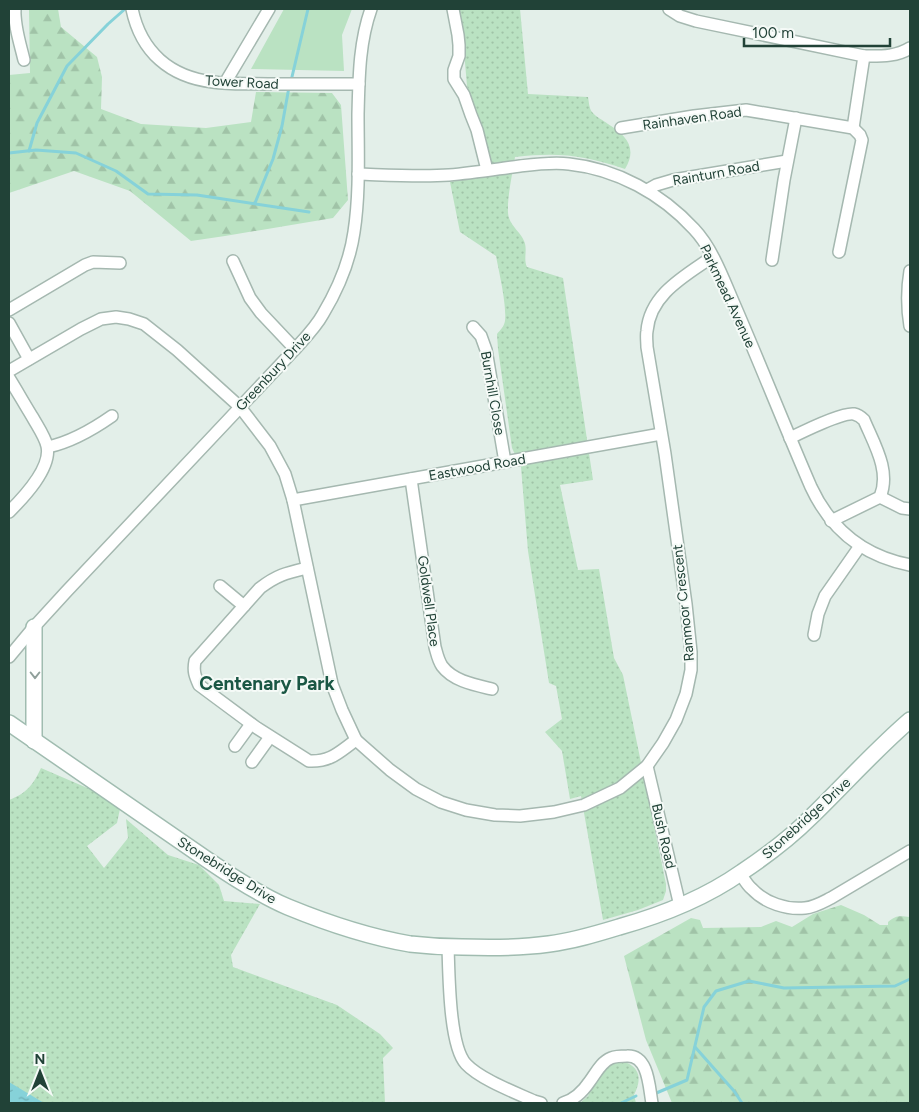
<svg xmlns="http://www.w3.org/2000/svg" width="919" height="1112" font-family="Figtree,sans-serif">
<style>
.grass{fill:url(#grass-dots)}
.forest{fill:url(#forest-firs)}
.green{fill:#bae2c2}
.water{fill:url(#water-ripples)}
.lines{fill:none;stroke-linecap:round;stroke-linejoin:round}
.stream{stroke:#86d2d9;stroke-width:3}
.street-casing{stroke:#a5b8b0;stroke-width:14}
.secondary-casing{stroke:#a0bcb0;stroke-width:18}
.street{stroke:#fff;stroke-width:11}
.secondary{stroke:#fff;stroke-width:15}
.oneway{stroke:#90a09b}
.labels{text-anchor:middle;stroke-width:4;stroke-linejoin:round;paint-order:stroke}
.street-label{font-size:14px;fill:#214237;stroke:#f5faf7}
.district-label{font-size:19px;font-weight:bold;fill:#1a5744;stroke:#f5faf7}
</style>
<defs>
<pattern id="grass-dots" width="8" height="8" patternUnits="userSpaceOnUse" patternTransform="scale(1.25)"><rect width="8" height="8" fill="#bae2c2"/><path d="M2 2h.1M6 6h.1" fill="none" stroke="#a0c3a7" stroke-width="1.8" stroke-linecap="round"/></pattern>
<pattern id="forest-firs" width="22" height="20" patternUnits="userSpaceOnUse" patternTransform="scale(1.25)"><rect width="22" height="20" fill="#bae2c2"/><path d="M5 1l3.5 6h-7zM16 11l3.5 6h-7z" fill="#a0c3a7"/></pattern>
<pattern id="water-ripples" width="26" height="14" patternUnits="userSpaceOnUse" patternTransform="scale(1.25)"><rect width="26" height="14" fill="#86d2d9"/><path d="M2 4q2-2 4 0t4 0M15 11q2-2 4 0t4 0" fill="none" stroke="#6dacb1"/></pattern>
</defs>
<rect width="100%" height="100%" fill="#e3efe9"/>
<g class="grass">
<path d="M456 9H520L528 94 588 97C589 102 589 108 592 112 596 117 603 120 608 124 626 135 638 148 625 169 584 155 558 152 515 157 513 171 505 206 509 218 512 227 521 233 524 241 528 249 523 259 527 267L563 278 593 480 560 485 578 570 599 569 614 658 623 675 666 884V891L663 900 638 910 603 920 581 796 570 799 562 751 545 732 562 719 556 686 549 683 528 551 521 467 512 448 498 349 497 334C500 330 504 327 505 321 507 305 499 272 496 256L460 232 450 182 490 174 479 126 467 86 463 39Z"/>
<path d="M41 768 92 790 121 804 117 823 87 846 104 868 128 838 126 819 168 855 199 865 219 885 224 901 260 904 231 955 233 967 337 1005 380 1034 393 1048 383 1058 385 1103H9V800C27 793 33 785 41 768Z"/>
<path d="M614 1060C636 1062 645 1074 634 1095L636 1103H580L588 1096 599 1074Z"/>
</g>
<g class="forest">
<path d="M29 9H58L61 27 97 57 102 77 101 109 141 124 206 128 251 122 256 92 332 93 341 105 348 200 333 218 225 236 191 241 130 191 74 171 9 193V75L30 73Z"/>
<path d="M841 905 864 915 880 925H888V922C896 915 900 916 910 917V1103H672L646 1040 624 956 691 918 700 920 703 928 761 927 776 921 792 927 813 914Z"/>
</g>
<path class="green" d="M284 9H352L342 35 344 71 251 69Z"/>
<path class="water" d="M9 1082 44 1103H9Z"/>
<g class="lines">
<g class="stream">
<path d="M291 81 308 9"/>
<path d="M29 151 37 123 67 66 108 24 125 9"/>
<path d="M9 153 36 150 76 153 116 171 148 194 197 195 309 212"/>
<path d="M255 203 273 159 282 126 289 87"/>
<path d="M695 1047 734 1091 742 1103"/>
<path d="M654 1094 687 1080 704 1007 716 991 749 981 784 988 895 986 910 979"/>
<path d="M621 1103 636 1096"/>
</g>
<g class="street-casing">
<g id="street">
<path d="M15 9C14 26 20 43 24 60"/>
<path d="M132 9C141 52 170 77 213 82 232 85 252 83 271 84 300 84 329 84 359 84"/>
<path d="M453 9 458 35 459 45V56L454 70V79L464 95 471 115 477 130 487 170"/>
<path d="M669 9 680 16 696 21 864 56C880 56 896 57 910 48"/>
<path d="M225 83 269 9"/>
<path d="M621 128 694 116 746 110 853 128 860 135 862 140 839 252"/>
<path d="M853 128 864 56"/>
<path d="M358 174C388 175 420 177 449 175 473 173 497 169 520 166 537 164 553 162 569 164 617 169 662 194 694 229 713 249 724 281 735 306 761 366 785 427 811 487 831 530 863 556 910 565"/>
<path d="M647 190 656 185 673 180 787 161"/>
<path d="M772 260 784 180 796 118"/>
<path d="M233 261 250 298 261 313 295 349"/>
<path d="M910 271C907 289 907 308 910 326"/>
<path d="M9 310 85 265 93 262 120 263"/>
<path d="M9 323 29 359"/>
<path d="M473 327 481 336 486 350 505 462"/>
<path d="M9 371 81 329 101 319 116 317 129 319 144 324 177 350 240 407 270 446 285 474 293 500 332 684 342 710 356 740 390 770 416 789 441 802 466 810 495 815 520 816 554 812 584 805 620 788 647 766 663 743 676 720 686 694 691 670V652L686 604 665 454 647 347C647 342 646 336 647 331 650 294 685 276 712 257"/>
<path d="M9 378C17 391 25 405 33 418 38 427 45 437 47 446 52 468 23 498 9 512"/>
<path d="M790 438C802 432 843 412 854 414 859 415 861 417 864 420 874 444 891 471 880 497L831 521"/>
<path d="M48 447C71 442 92 430 112 416"/>
<path d="M411 479 435 647C437 654 438 660 442 666 453 681 475 685 492 689"/>
<path d="M880 497 902 508 910 509"/>
<path d="M293 500 661 434"/>
<path d="M307 568C286 573 277 575 260 588L195 661C193 671 195 676 199 685L257 728 309 761C331 762 339 752 356 740"/>
<path d="M220 586 244 606"/>
<path d="M814 635 818 614 825 596 860 546"/>
<path d="M9 657 34 627 66 592 295 349C305 338 316 327 323 314 338 289 350 260 354 232 360 193 358 153 358 114 359 78 359 43 371 9"/>
<path d="M235 746 251 724"/>
<path d="M252 762 270 737"/>
<path d="M647 766 680 906"/>
<path d="M740 873C744 879 747 885 752 889 765 903 787 910 805 908 815 907 823 902 831 898L910 851"/>
<path d="M448 947C449 973 449 1046 466 1064 480 1079 514 1092 534 1101L541 1103"/>
<path d="M563 1103C574 1100 584 1090 590 1081 596 1073 601 1062 611 1058 616 1056 622 1056 627 1056 649 1055 649 1088 652 1103"/>
</g>
</g>
<g class="secondary-casing">
<g id="secondary">
<path d="M34 627V741"/>
<path d="M9 723 209 861C234 878 260 895 288 907 327 923 369 937 410 944 427 946 445 947 462 947 491 948 520 948 549 944 573 941 596 934 619 927 662 915 705 898 742 872 766 856 790 838 811 817 844 785 875 750 910 720"/>
</g>
</g>
<use href="#street" class="street"/>
<use href="#secondary" class="secondary"/>
</g>
<defs><path id="oneway-chevron" d="M-2-3.5L2.5 0L-2 3.5" fill="none" stroke-width="1.6" stroke-linecap="round" stroke-linejoin="round" transform="scale(1.25)"/></defs>
<use class="oneway" href="#oneway-chevron" transform="translate(35 675) rotate(90)"/>
<g class="labels">
<g class="street-label">
<text transform="translate(242 82) rotate(3)" y="5">Tower Road</text>
<text transform="translate(692 118) rotate(-8)" y="5">Rainhaven Road</text>
<text transform="translate(716 173) rotate(-10)" y="5">Rainturn Road</text>
<text transform="translate(728 296) rotate(65)" y="5">Parkmead Avenue</text>
<text transform="translate(273 371) rotate(-47)" y="5">Greenbury Drive</text>
<text transform="translate(493 393) rotate(80)" y="5">Burnhill Close</text>
<text transform="translate(477 467) rotate(-10)" y="5">Eastwood Road</text>
<text transform="translate(429 601) rotate(82)" y="5">Goldwell Place</text>
<text transform="translate(683 603) rotate(-96)" y="5">Ranmoor Crescent</text>
<text transform="translate(806 818) rotate(-42)" y="5">Stonebridge Drive</text>
<text transform="translate(664 836) rotate(77)" y="5">Bush Road</text>
<text transform="translate(227 870) rotate(32)" y="5">Stonebridge Drive</text>
</g>
<g class="district-label">
<text x="267" y="690">Centenary Park</text>
</g>
</g>
<rect width="919" height="1112" fill="none" stroke="#214237" stroke-width="20"/>
<g transform="translate(40 1072)" stroke="#f5faf7" stroke-width="4" paint-order="stroke">
<path d="M0-4L9 19L0 12L-9 19Z" fill="#214237"/>
<text y="-8" font-size="14" font-weight="bold" text-anchor="middle" fill="#214237">N</text>
</g>
<path d="M744 38v8h146v-8" fill="none" stroke="#214237" stroke-width="2.5"/>
<text x="752" y="38" font-size="15" fill="#214237" stroke="#f5faf7" stroke-width="4" paint-order="stroke">100 m</text>
</svg>
